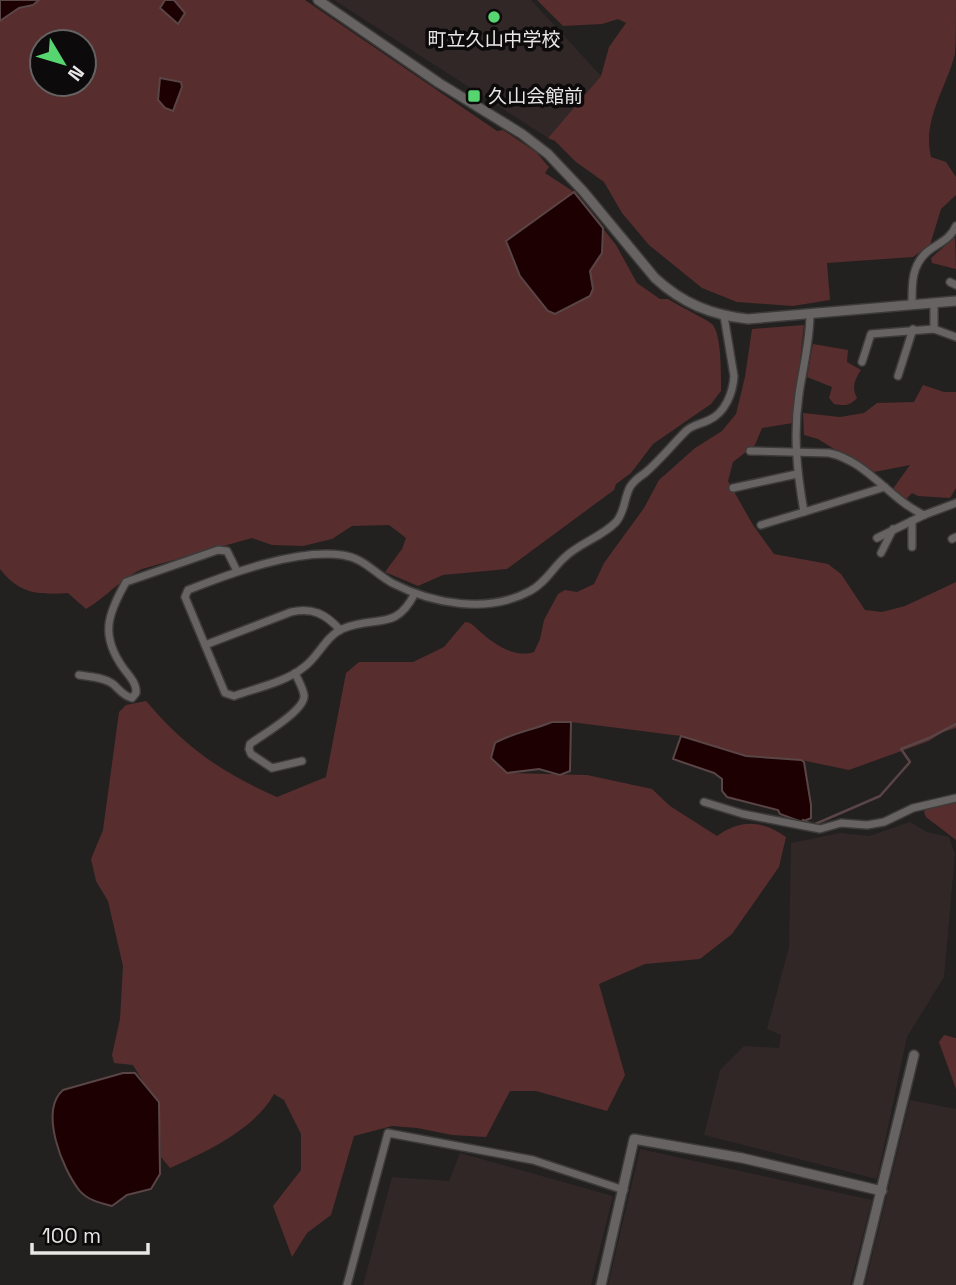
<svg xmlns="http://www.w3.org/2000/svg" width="956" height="1285" font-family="'Space Grotesk','Noto Sans JP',sans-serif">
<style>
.built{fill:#312727}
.green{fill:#582d2d;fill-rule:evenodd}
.water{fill:#1d0002;stroke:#5a4546;stroke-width:2}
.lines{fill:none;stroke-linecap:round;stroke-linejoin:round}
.stream{stroke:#5a4546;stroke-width:2.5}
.minor-casing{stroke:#3d3a3a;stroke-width:10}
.tertiary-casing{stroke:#3d3a3a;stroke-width:12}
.minor{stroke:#676363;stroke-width:7}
.tertiary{stroke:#676363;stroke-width:9}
.poi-dot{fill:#57d570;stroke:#0c0a0a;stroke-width:2.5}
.labels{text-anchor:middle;stroke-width:7;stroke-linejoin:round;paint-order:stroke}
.poi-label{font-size:19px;fill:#e8e6e6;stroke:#0c0a0a}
</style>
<rect width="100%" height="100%" fill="#232020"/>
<g class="built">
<path d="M334 0H531L601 76 548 138Z"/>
<path d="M910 822 927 832 949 837 955 854 944 977 907 1037 877 1179 704 1135 720 1070 744 1046 779 1048 781 1035 767 1029 789 947 791 843 840 833 869 836Z"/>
<path d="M910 1100 956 1109V1285H865Z"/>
<path d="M640 1149 872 1200 850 1285H608Z"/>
<path d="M460 1153 613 1196 591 1285H363L392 1177 449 1181Z"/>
</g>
<g class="green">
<path d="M39 0H305L497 131 503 130 536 152 549 167 545 173 574 192 616 245 637 283 660 299H668C677 305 706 319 712 324 722 334 721 377 721 391L711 404 653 444 631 473 616 484 614 490 507 569 443 575 418 586 385 572 402 549 406 538 389 525 352 526 332 539 303 546 272 545 252 538 142 569C120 579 107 597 86 609L68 593C38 595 19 594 0 569V21L19 8 32 5ZM42 42H84V84H42Z"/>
<path d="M537 0H956C956 17 956 38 955 54 946 89 922 120 931 157L946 162 956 177V195L941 209 930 245 913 257 827 263 830 300 793 306 737 302 702 288 649 245 622 213 604 182 576 162 555 141 548 138 601 76 609 47 626 23 618 19 602 24 563 26Z"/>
<path d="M955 237 956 269 932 263 931 258Z"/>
<path d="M804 325 793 423 762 428 755 445 733 462 728 481 753 525 774 554 828 564 841 574 865 610 882 612 905 606 956 582V728L943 732 929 741 849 770 801 760 746 756 681 736 571 722H552L527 732 507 736V773L587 775 652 789 670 806 717 836C741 819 762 820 786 837L779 867 732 934 700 959 645 964 599 984 625 1075 607 1111 536 1091H510L486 1137 452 1135 417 1128 392 1126 354 1136 331 1215 307 1233 292 1257 273 1206 301 1170V1134L284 1100 274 1094C255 1129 206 1152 170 1168L161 1157 159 1102 147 1088 133 1065 114 1063 112 1055 120 1019 123 966 108 901 96 881 91 859 103 830 119 712 126 705 146 701C186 748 221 772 277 797L326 777 346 673 359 662H413L444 647 465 622C474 623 476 629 483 634 496 646 517 658 534 652L540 639 544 620 558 594 565 590 577 592 594 584 604 563 644 508 659 480 695 448 722 431 736 414 745 377 752 329Z"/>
<path d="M813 344 848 350 847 362 861 370C855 379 851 387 857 398 850 406 845 406 834 404L829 398 832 387 807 377Z"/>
<path d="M923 385 944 392H956V488L950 498 918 496 912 493 903 502 892 490 910 465 869 473 838 457 834 449 818 439 804 435 803 413 840 417 864 413 877 403 914 402Z"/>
<path d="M956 801V840L926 817 924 812 927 807Z"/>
<path d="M944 1035 956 1038V1089L939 1042Z"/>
</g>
<g class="water">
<path d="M0 0H39L33 5 19 8 0 21Z"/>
<path d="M165 0H174L185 13 178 24 160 8Z"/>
<path d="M160 78 181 82 182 87 173 111 165 108 158 100Z"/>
<path d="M574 192 603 228 602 253 590 271 593 289 590 296 555 314 548 311 520 276 506 241Z"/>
<path d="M552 722H571L570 771 560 775 539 769 507 773 491 758 495 743C512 733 533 730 552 722Z"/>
<path d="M681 736 746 756 801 760 804 762 811 805V818L802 822 780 814 778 810 727 797 722 791V779L714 773 673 759Z"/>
<path d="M123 1073H135L159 1102 160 1174 151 1189 127 1195 112 1206C100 1203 87 1200 79 1190 62 1168 39 1111 63 1090Z"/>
</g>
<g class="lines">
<path class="stream" d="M803 820 813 825 880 796 910 762 901 749 929 738 956 724"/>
<g class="minor-casing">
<g id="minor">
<path d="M950 282 956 285"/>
<path d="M934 303V329"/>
<path d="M912 305C912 285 911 266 927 252 938 243 950 240 956 226"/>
<path d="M810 314C810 341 803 367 799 394 793 435 797 472 804 512L885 487"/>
<path d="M862 362 871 334 934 329 956 337"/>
<path d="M898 376 913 329"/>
<path d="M750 451 829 453C867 461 889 499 924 515"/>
<path d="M733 488 797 474"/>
<path d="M912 521V547"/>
<path d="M761 525 804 512"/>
<path d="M877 538 924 515 956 503"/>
<path d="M952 539 956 537"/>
<path d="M881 553 893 529"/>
<path d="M415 593C395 633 376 614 342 629 325 637 319 656 304 667 286 682 256 688 234 696L225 693 185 597 188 590C231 573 296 549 342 555 364 558 374 573 392 583 433 604 488 614 530 591 544 584 553 568 564 558 579 543 602 537 616 522 625 512 624 498 630 487 633 482 639 477 645 473 661 459 671 446 686 431 692 425 701 424 709 420 725 413 733 393 734 376L724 316"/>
<path d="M205 645 291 612C312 607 326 614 340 630"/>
<path d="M295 673C298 680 303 688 304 695 306 710 262 735 250 744L249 749 251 754 272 768 302 761"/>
<path d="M79 675C90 677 104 677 113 684 120 690 122 695 132 698L136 693C137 684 130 677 124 669 100 636 107 615 126 582L218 550 227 551 237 571"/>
<path d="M704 802 743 814 820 829 841 823 867 825 884 822 913 808 956 798"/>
<path d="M347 1285 388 1133 533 1160 624 1190"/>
</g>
</g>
<g class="tertiary-casing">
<g id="tertiary">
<path d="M318 0 439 83 522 134 548 154 583 191 655 278C682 303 711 315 748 319L956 301"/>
<path d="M601 1285 634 1139 742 1158 882 1191"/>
<path d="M858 1285 914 1055"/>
</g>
</g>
<use href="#minor" class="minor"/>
<use href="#tertiary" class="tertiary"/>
</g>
<g class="poi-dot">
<circle cx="494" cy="17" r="7"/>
<rect x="467" y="89" width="14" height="14" rx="3.5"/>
</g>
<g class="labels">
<g class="poi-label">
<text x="494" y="46">町立久山中学校</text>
<text x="488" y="103" text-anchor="start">久山会館前</text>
</g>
</g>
<g transform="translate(63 63) rotate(128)"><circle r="33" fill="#0c0a0a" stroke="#646262" stroke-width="2"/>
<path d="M0-5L12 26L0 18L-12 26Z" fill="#57d570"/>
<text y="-10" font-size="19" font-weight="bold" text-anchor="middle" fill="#e8e6e6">N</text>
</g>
<path d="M32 1243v10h116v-10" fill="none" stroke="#e8e6e6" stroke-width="3.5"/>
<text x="42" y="1243" font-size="21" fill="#e8e6e6" stroke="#0c0a0a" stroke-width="5" paint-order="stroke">100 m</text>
</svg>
